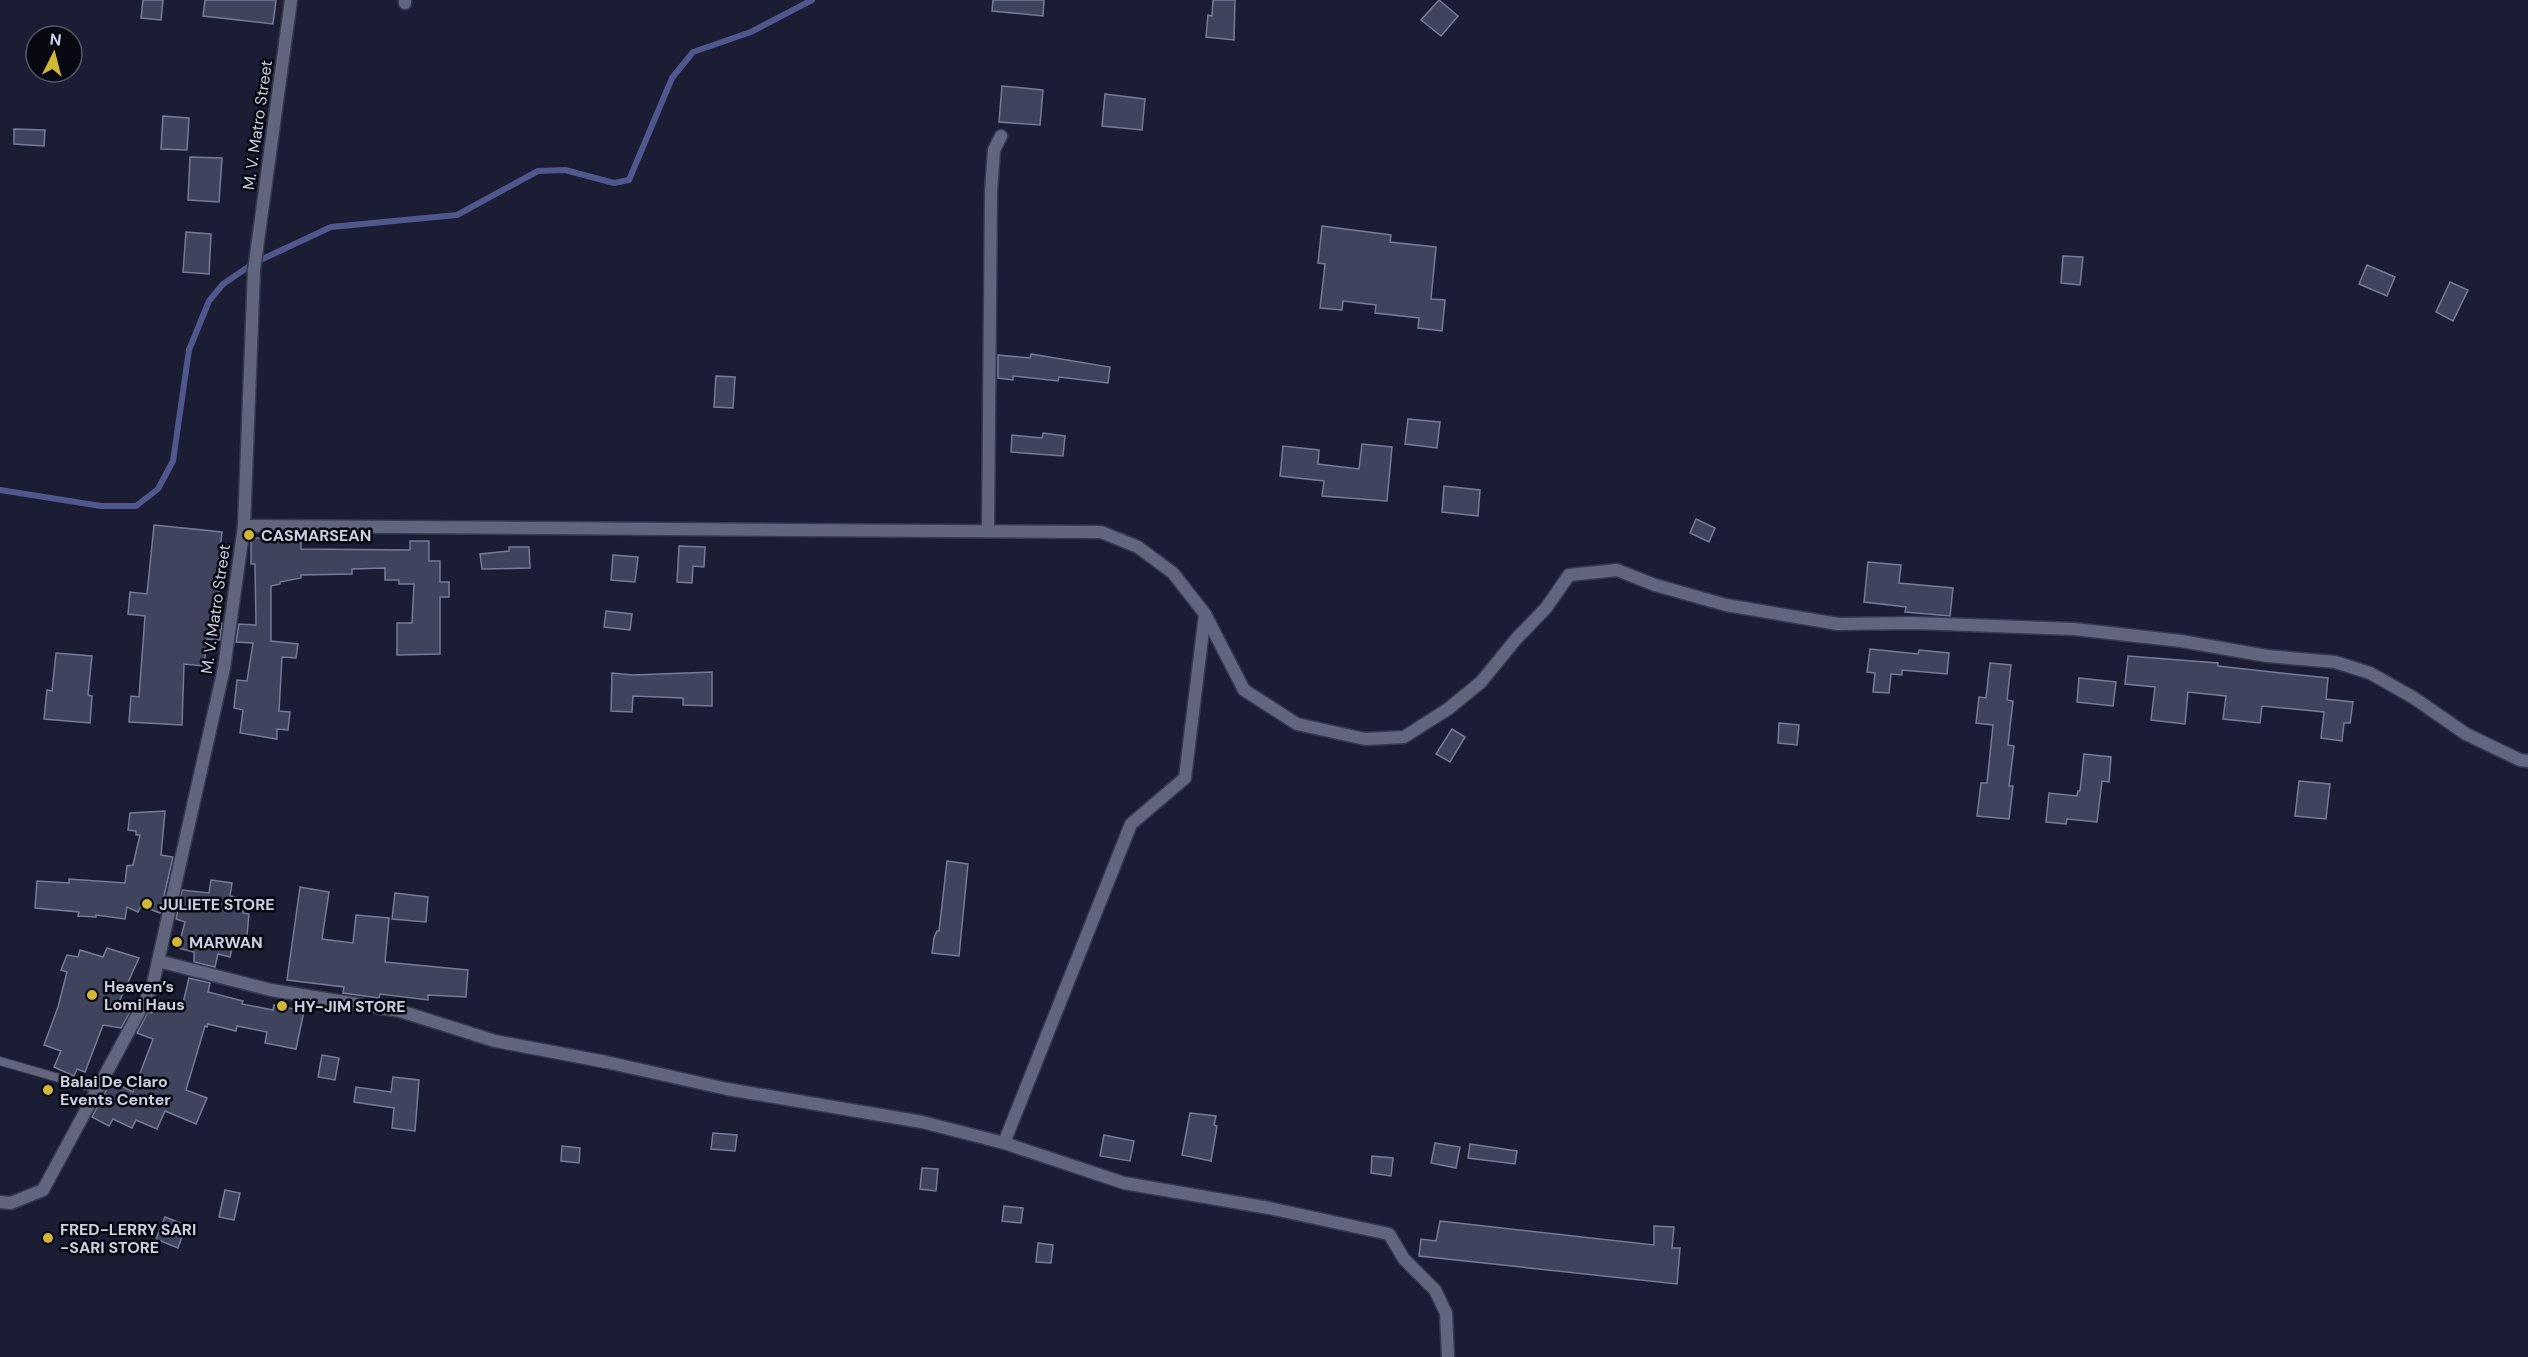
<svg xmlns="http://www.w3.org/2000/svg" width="2528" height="1357" font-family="'DM Sans',sans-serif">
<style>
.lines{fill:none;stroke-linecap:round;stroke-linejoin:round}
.stream{stroke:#50578d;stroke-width:6}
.building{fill:#3f435c;stroke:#767b97;stroke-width:1.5}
.service-casing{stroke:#373a4f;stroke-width:10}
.minor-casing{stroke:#373a4f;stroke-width:15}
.tertiary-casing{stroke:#373a4f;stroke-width:15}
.service{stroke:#61657e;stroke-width:8}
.minor{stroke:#61657e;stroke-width:12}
.tertiary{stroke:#61657e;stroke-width:12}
.poi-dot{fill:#d1b736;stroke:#070812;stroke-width:2}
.labels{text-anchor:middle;stroke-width:5;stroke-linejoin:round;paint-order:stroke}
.street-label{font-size:16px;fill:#cdd0e0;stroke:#070812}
.poi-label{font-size:16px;font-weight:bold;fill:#cdd0e0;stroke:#070812;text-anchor:start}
</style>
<rect width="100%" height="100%" fill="#1a1d33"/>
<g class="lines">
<path class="stream" d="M0 490 101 506H136L158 489 173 461 189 350 209 301 223 284 254 263 331 227 457 215 538 171 565 170 614 183 629 180 672 78 693 52 751 32 812 0"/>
</g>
<g class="building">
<path d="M143 0H163L161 20 141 18Z"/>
<path d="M205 0H276L273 24 203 16Z"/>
<path d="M993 0H1044L1043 16 992 11Z"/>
<path d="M1213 0H1235L1234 40 1206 37 1208 15 1212 16Z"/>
<path d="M1439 0 1458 16 1441 36 1421 20Z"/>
<path d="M1002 86 1043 90 1040 125 999 122Z"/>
<path d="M1105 94 1145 99 1142 130 1102 126Z"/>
<path d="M163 116 189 118 187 150 161 149Z"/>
<path d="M14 129 45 130 44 146 14 144Z"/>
<path d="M190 157 222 158 219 202 188 200Z"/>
<path d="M1322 226 1391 235 1390 242 1436 247 1431 299 1445 300 1442 331 1418 328 1419 318 1375 313 1376 305 1343 301 1342 310 1320 308 1325 264 1318 263Z"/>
<path d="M186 232 211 234 209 274 183 272Z"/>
<path d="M2063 256 2083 257 2080 285 2061 283Z"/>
<path d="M2367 265 2395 277 2387 296 2359 284Z"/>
<path d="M2450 282 2468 290 2453 321 2436 312Z"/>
<path d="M1031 354 1110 367 1108 383 1059 377 1058 381 1013 376V380L998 378V355L1030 358Z"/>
<path d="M716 376 735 377 733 408 714 407Z"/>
<path d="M1408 419 1440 422 1437 448 1405 444Z"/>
<path d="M1043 433 1065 436 1063 456 1011 452 1012 435 1042 438Z"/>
<path d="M1362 444 1392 447 1387 501 1322 496 1324 481 1280 476 1283 446 1319 450 1318 464 1359 469Z"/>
<path d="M1444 486 1480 490 1478 516 1442 512Z"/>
<path d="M1696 519 1715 528 1709 542 1690 533Z"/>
<path d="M154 525 222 532 216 585H220L216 622 222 623 220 640 207 639 204 666 184 664 182 725 129 722 131 696 139 697 145 616 128 614 130 592 147 594Z"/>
<path d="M251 538H301V549L410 550V541H429V561H440V582H449V597H440V654L397 655V623H412L414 584H399V580H385V568L352 569V574L301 575V578L280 582V584L271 586V641L298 644 296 658 282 657 279 711 290 712 288 730 277 729V739L240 733 243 710 234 708 237 680 247 681 253 643 236 642 239 624 256 625 255 564H251Z"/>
<path d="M679 546 705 547 704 567 693 566 692 583 677 582Z"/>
<path d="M509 547H529L530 568 482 569 480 554 509 551Z"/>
<path d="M613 555 638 557 635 582 611 580Z"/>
<path d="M1868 562 1901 565 1899 583 1953 588 1950 616 1905 612 1906 607 1864 602Z"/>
<path d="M606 611 632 614 630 630 604 627Z"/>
<path d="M1870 649 1918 654 1919 650 1949 653 1947 674 1902 670V675L1891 674 1889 693 1873 692 1875 673 1867 672Z"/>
<path d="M56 653 92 656 88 695 92 696 90 723 44 719 47 690 52 691Z"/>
<path d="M2128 656 2218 663V666L2328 678 2326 699 2353 702 2350 723H2344L2342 741 2321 738 2324 712 2262 706 2260 723 2223 719 2226 696 2188 692 2185 724 2151 720 2155 687 2125 684Z"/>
<path d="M1990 663 2011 665 2007 700 2013 701 2008 745 2014 746 2009 786H2013L2009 819 1977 816 1981 783H1987L1993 725 1976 723 1979 697 1986 698Z"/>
<path d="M712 672V706L683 705V698L633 696 632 712 611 711 612 673 633 675Z"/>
<path d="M2079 678 2116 682 2113 706 2077 702Z"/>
<path d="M1779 723 1799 725 1797 745 1778 743Z"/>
<path d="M1452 729 1465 737 1450 762 1436 754Z"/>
<path d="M2084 754 2111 757 2109 782 2102 781 2097 822 2067 819 2066 824 2046 822 2049 793 2077 796 2078 791H2080Z"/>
<path d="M2299 781 2330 784 2326 819 2295 816Z"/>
<path d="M165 811 161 855 173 857 160 913 141 906 138 912 127 907 125 919 96 915V917L78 916 79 912 35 908 37 881 69 883V879L125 883 127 866 133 865 140 835H136V831L128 830 130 813Z"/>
<path d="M947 861 968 864 959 956 932 953 934 938 937 931H939Z"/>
<path d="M211 880 232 883 230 896 245 899 243 913 249 914 246 945 233 944 230 957 218 954 215 967 194 962V952L178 948 185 922 176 919 182 890 209 893Z"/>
<path d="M300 887 329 892 322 939 353 943 356 915 389 918 385 962 468 970 466 997 428 995V1000L380 994 379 998 343 993 344 987 287 980Z"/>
<path d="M395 893 428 897 426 922 392 919Z"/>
<path d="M107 948 139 958 119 1002 133 1007 121 1028 103 1025 85 1072 77 1069 74 1076 54 1067 61 1051 44 1045 58 1007 67 972 61 970 67 955 78 957 80 950 103 957Z"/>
<path d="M189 978 210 983 208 992 243 1001 242 1004 273 1010 274 1005 304 1011 296 1049 265 1043 267 1032 237 1026 236 1031 208 1024 207 1027 205 1026 186 1090 207 1098 196 1124 165 1111 157 1129 136 1120 132 1128 113 1119 109 1126 92 1117 111 1081 133 1092 153 1039 137 1033 148 1012 152 1013 156 1000 182 1007Z"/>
<path d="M322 1055 339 1058 335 1080 318 1077Z"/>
<path d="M393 1077 419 1080 415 1131 392 1128 394 1108 354 1102 356 1087 391 1092Z"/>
<path d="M1190 1113 1216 1116 1214 1125 1217 1126 1211 1161 1182 1155Z"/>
<path d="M713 1133 737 1135 735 1151 711 1149Z"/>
<path d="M1104 1135 1134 1141 1130 1161 1100 1156Z"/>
<path d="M1435 1143 1460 1147 1456 1168 1431 1163Z"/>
<path d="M1470 1144 1517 1151 1515 1164 1468 1158Z"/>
<path d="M562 1146 580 1148 579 1163 561 1161Z"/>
<path d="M1372 1156 1393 1158 1391 1176 1371 1173Z"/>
<path d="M922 1168 938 1169 936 1191 920 1189Z"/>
<path d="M225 1190 240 1193 234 1220 219 1217Z"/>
<path d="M1004 1206 1023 1208 1021 1223 1002 1221Z"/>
<path d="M165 1217 186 1225 178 1248 156 1239Z"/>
<path d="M1440 1221 1654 1245V1226L1674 1227 1672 1248H1680L1677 1284 1419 1256 1421 1239 1436 1241Z"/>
<path d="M1038 1243 1053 1245 1051 1263 1036 1262Z"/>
</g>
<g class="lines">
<g class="service-casing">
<path id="service" d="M0 1061 97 1089"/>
</g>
<g class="minor-casing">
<g id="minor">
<path d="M405 3V0"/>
<path d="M244 526 1101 532 1138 547 1173 573 1205 614 1244 690 1297 724 1365 739 1404 737 1448 709 1481 682 1517 638 1546 608 1569 575 1617 570 1655 585 1726 605 1838 624 1915 623 2074 629 2181 641 2267 656 2335 662 2370 673 2414 698 2466 734 2520 760 2528 761"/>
<path d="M988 530 991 191 994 150 1001 136"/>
<path d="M158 961 271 990 400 1011 495 1041 606 1062 727 1089 922 1122 1004 1143 1124 1183 1269 1208 1389 1234 1404 1259 1435 1290 1446 1313 1448 1357"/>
<path d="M1004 1143 1131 824 1185 778 1205 614"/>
</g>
</g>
<g class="tertiary-casing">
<path id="tertiary" d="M0 1202 11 1203 43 1190 152 988 224 668 244 526 254 270 291 0"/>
</g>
<use href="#service" class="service"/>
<use href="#minor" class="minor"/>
<use href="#tertiary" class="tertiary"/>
</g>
<g class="poi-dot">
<circle cx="249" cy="535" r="6"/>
<circle cx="147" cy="904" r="6"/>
<circle cx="177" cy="942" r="6"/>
<circle cx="92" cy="995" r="6"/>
<circle cx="282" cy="1006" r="6"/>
<circle cx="48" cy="1090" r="6"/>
<circle cx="48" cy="1238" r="6"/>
</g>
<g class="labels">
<g class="street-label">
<text transform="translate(257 125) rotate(-82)" y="6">M. V. Matro Street</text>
<text transform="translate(215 609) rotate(-82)" y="6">M. V. Matro Street</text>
</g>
<g class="poi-label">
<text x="261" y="541">CASMARSEAN</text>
<text x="159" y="910">JULIETE STORE</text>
<text x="189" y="948">MARWAN</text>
<text x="104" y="992">Heaven’s<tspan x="104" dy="18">Lomi Haus</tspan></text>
<text x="294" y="1012">HY-JIM STORE</text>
<text x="60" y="1087">Balai De Claro<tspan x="60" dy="18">Events Center</tspan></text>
<text x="60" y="1235">FRED-LERRY SARI<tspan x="60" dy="18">-SARI STORE</tspan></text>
</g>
</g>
<g transform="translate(54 54) rotate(6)"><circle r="28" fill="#070812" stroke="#565864" stroke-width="1.5"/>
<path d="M0-4.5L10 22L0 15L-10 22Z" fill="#d1b736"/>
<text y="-9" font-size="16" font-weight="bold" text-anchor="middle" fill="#cdd0e0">N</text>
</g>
</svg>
